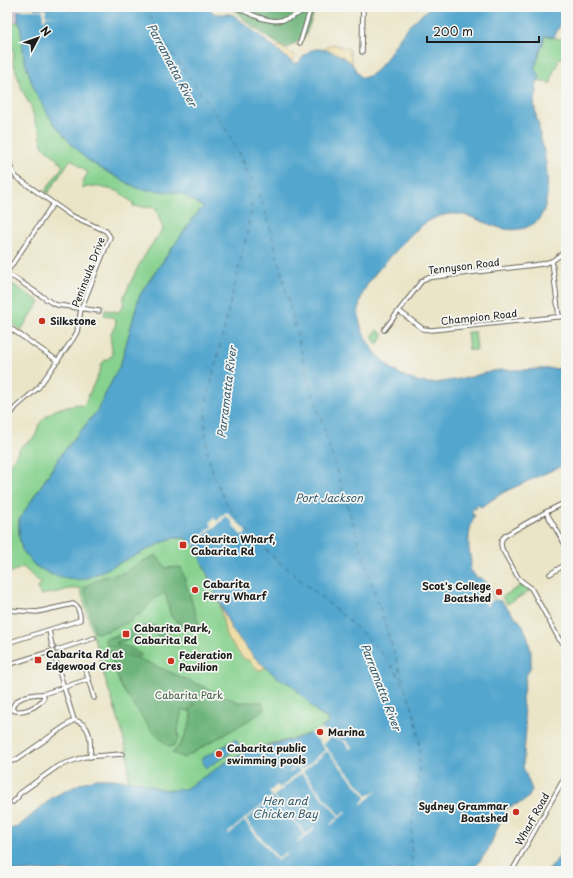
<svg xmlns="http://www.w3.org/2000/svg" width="573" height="878" font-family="'Playpen Sans',sans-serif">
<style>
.industrial{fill:#d1bdcb}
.green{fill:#87d28f;stroke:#527756}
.forest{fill:#6db47a;stroke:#44684b}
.sand{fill:#eeda9e;stroke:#857b5d}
.water{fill:#53a6ce;stroke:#386175}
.pier{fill:#ebe5c8}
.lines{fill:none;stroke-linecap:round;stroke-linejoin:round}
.ferry{stroke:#355a6c;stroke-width:1;stroke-dasharray:5 4;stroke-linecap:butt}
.minor-casing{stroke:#646258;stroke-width:5.5}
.minor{stroke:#fff;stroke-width:3.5}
.poi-dot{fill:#c8321e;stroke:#f6f6f2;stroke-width:1.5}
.labels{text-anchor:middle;stroke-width:3.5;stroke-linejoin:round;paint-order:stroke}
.street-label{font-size:10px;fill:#1c1c1c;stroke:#f6f6f2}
.poi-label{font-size:10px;font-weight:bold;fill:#1c1c1c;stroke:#f6f6f2;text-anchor:start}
.park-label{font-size:10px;fill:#415c44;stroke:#f6f6f2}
.water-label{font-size:11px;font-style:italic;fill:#355a6c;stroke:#f6f6f2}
</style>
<rect width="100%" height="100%" fill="#f6f6f2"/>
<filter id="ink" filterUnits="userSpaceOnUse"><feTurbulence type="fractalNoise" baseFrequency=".025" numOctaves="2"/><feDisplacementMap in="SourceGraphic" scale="8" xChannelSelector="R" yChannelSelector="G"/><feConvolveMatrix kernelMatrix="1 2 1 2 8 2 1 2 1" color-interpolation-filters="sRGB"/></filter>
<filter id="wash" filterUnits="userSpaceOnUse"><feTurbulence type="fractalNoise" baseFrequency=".012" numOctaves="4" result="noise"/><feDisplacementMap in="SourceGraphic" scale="16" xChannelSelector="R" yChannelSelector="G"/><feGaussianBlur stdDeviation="0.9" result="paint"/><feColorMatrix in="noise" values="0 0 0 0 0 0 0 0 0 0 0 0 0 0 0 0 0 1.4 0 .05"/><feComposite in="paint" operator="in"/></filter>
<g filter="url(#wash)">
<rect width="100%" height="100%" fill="#ebe5c8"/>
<rect class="industrial" x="7" y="7" width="11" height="16"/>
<g class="green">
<path d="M20 22 24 59 35 92 52 121 73 146 86 159 111 174 153 189 181 193 203 207 194 217 144 288 139 297 121 363 97 411 63 452 19 520V536L22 550 71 578 78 580 88 578 172 538H184L195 545 225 615 255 658 278 678 292 685 319 714 328 719 329 722C306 742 276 739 249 750 234 757 221 766 207 775 201 779 192 787 184 789 164 794 147 783 128 780V757L121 728 104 675 80 587 78 589C66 588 68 590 58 592 53 594 47 593 41 595L37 588 40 585 39 582 23 567 7 574V468C14 462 17 450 23 445 28 442 31 441 35 436 38 431 37 426 41 422 45 417 55 409 61 408 67 406 71 408 76 404L82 406 85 403 101 368 100 366 105 360 111 357C114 349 109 341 111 333 113 329 116 327 116 321L112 317 104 315 105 310 119 312 123 307 124 296 139 265 148 250 163 229 156 208 133 206V203L118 191 94 186 83 188 82 183 88 173 71 159 48 193 45 191 63 166 53 155 42 146 40 130 36 126 31 106 27 100 21 87 13 61 14 53 10 40 7 36V23Z"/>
<path d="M545 36 566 40V59L560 58 558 60 557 67 554 69 551 83 538 81 540 77 534 71Z"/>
<path d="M7 281 40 302 21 330 7 320Z"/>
<path d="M377 330 384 335 377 345 372 337Z"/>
<path d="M467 332H475L477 350H469Z"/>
<path d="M522 585 530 591 507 604 502 597Z"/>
</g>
<g class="forest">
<path d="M232 7H316L305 37 286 49C267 37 246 24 232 7Z"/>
<path d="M156 555 166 568 181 567 200 628H185L171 617 165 593 155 598 141 614 134 616 131 621 107 631 95 633 84 587 103 577 123 573 147 559Z"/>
<path d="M149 625 159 627 171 637 167 641 152 632 116 643 131 648 142 655 140 657 107 645 105 639Z"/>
<path d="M108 649 140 659 238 702H262L264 707 263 710 256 716 184 758 172 753C184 743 189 728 192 713L189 712 195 704 193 703 188 711 182 709 178 730 179 739 173 746 169 747 152 731 121 687Z"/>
</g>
<g class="sand">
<path d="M333 44 349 49 353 66 344 57 323 50 327 46Z"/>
<path d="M279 46 295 55 293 63 275 48Z"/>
<path d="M219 600C229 627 244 648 266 667L259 671 250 661 243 658 226 636Z"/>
</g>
<g class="water">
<path d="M18 7H208L215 14H230L235 16 293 63H298C302 59 306 52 312 50 323 46 343 55 351 63 355 67 357 74 362 78 382 75 395 41 407 28 414 20 423 14 431 7H566V14L554 37 545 36 534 70 538 72 540 78 536 84 537 92 534 102 537 121 539 124C538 134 543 143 544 153 548 171 551 206 538 220 534 224 530 226 525 228 497 236 478 213 452 214 427 215 409 236 394 253 376 272 353 294 360 323 363 337 372 349 381 359 394 373 413 383 432 383 438 383 446 381 453 380 457 379 463 379 467 378 478 375 489 371 500 370 508 369 516 370 524 370 538 369 552 368 566 369V464L504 492 481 507 478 505 476 506V509L471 508 473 511 472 512V515H475C470 525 468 537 469 549 470 556 472 562 470 569L476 577C488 578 491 591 494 600L501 601 522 624 527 635 531 651V666L526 676 522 699 526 729 523 767 532 790C527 805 517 802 505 809L506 814 501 820 488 850 472 871H7V830L19 826 53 797 82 783 96 779H114L141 782 159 789 171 790 185 789 228 761 251 750 298 738 322 728 329 722 328 719 319 714 292 685 278 678 255 658 246 647 232 630 225 615 195 546 185 538H172L88 578 78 580 52 575 35 566 22 550 19 536V520L63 452 97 411 121 363 139 297 144 288 194 217 203 207 181 193 139 189 100 168 86 159 73 146 52 121 35 92 24 59 20 23H18Z"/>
<path d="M236 739 240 746 231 751 227 744Z"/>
<path d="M226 745 231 753 206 768 201 759Z"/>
<path d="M566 848V871H548L563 852V849Z"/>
</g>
<g class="pier">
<path d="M17 7H34V9H46L45 15 62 17 47 16 43 21V10H17Z"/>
<path d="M226 512 246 530 245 534 241 535 234 527 233 523 226 516 215 528 214 527 193 546H191L212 526 210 522 214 518 217 521Z"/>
<path d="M489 587 494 600 488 603 489 605 487 606 483 600 489 598 486 593 481 597 478 593Z"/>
<path d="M321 728 324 731H327L332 737 346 741 352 747 350 749 343 741 330 738 323 744 368 796 376 790 377 791 362 804 361 803 366 797 327 751 303 772 340 816 346 811 347 812 331 825 330 824 339 817 301 773 274 796 306 834 314 828 315 829 298 843 297 842 305 835 273 797 246 820 278 858 286 852 287 853 278 861 244 821 229 834 228 833 272 796 269 792 277 785 280 788 300 771 296 767 290 773 289 772 297 765 302 770 325 750 317 739 316 740 310 733Z"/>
</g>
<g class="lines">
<g class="ferry">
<path d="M146 7C152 19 158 31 165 42 198 96 252 143 251 212 250 219 248 226 247 233L207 400C191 522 293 564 365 636 381 652 396 668 405 689 416 712 422 743 419 769 418 781 415 792 414 804 411 826 411 849 412 871"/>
<path d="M239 152 263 205 269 223 307 374 358 540 405 687"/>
</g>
</g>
</g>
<g filter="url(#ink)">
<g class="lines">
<g class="minor-casing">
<g id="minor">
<path d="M236 7C265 21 280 29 308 7"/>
<path d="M300 43 311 7"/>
<path d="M362 52 363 7"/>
<path d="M7 135 10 166 16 177 70 215 106 231 110 237 81 309 77 332 73 339 38 388 16 407 7 419"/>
<path d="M552 261 559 317"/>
<path d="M7 272 53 204"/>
<path d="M7 275 15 278 52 303 57 305 99 311"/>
<path d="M399 311 423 329 432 330 566 316"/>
<path d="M7 326 58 361"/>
<path d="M384 330 421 282 426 278 542 264 552 261 566 251"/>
<path d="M566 502 546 512 506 535C501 539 500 542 502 549L519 579 531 588 559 639 562 642 566 644"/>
<path d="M546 512 566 546"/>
<path d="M550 574 566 564"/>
<path d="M7 610 37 612 73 604 77 606 80 615V620L7 643"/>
<path d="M49 630 52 646 53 647"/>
<path d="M57 650 94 638"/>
<path d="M54 655 74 720"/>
<path d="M7 665 49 652"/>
<path d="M85 668 94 698"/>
<path d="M41 694H43L44 697C39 707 22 714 12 710 13 698 30 694 41 694Z"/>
<path d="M43 694 89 679"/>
<path d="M74 720C92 724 91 742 90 757"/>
<path d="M7 762 16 760 74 720"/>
<path d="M13 802 18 797 19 794 58 766 84 757 122 754"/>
<path d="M512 871 566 775"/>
</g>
</g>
<use href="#minor" class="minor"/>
</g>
</g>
<g class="poi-dot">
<circle cx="42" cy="321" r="4"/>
<rect x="179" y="541" width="8" height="8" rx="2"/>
<circle cx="195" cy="590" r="4"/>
<circle cx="499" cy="592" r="4"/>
<rect x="122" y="630" width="8" height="8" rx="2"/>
<rect x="34" y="656" width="8" height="8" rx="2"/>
<circle cx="171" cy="661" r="4"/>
<circle cx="320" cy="732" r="4"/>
<circle cx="219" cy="754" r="4"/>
<circle cx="516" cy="812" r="4"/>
</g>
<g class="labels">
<g class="street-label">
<text transform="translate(464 266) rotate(-7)" y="4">Tennyson Road</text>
<text transform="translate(88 272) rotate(-69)" y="4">Peninsula Drive</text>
<text transform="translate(479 317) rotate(-6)" y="4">Champion Road</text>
<text transform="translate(532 819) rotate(-61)" y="4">Wharf Road</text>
</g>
<g class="poi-label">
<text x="50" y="325">Silkstone</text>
<text x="191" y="543">Cabarita Wharf,<tspan x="191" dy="12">Cabarita Rd</tspan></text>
<text x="203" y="588">Cabarita<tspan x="203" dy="12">Ferry Wharf</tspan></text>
<text x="491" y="590" text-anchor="end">Scot's College<tspan x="491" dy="12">Boatshed</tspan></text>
<text x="134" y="632">Cabarita Park,<tspan x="134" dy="12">Cabarita Rd</tspan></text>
<text x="46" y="658">Cabarita Rd at<tspan x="46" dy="12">Edgewood Cres</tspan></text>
<text x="179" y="659">Federation<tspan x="179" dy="12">Pavilion</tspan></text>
<text x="328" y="736">Marina</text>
<text x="227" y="752">Cabarita public<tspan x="227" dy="12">swimming pools</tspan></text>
<text x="508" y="810" text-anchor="end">Sydney Grammar<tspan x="508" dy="12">Boatshed</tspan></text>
</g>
<g class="park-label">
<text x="189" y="699">Cabarita Park</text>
</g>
<g class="water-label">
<text transform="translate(172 65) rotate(62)" y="4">Parramatta River</text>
<text transform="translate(227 392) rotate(-83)" y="4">Parramatta River</text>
<text x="329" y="502">Port Jackson</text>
<text transform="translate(381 687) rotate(69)" y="4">Parramatta River</text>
<text x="285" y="805">Hen and<tspan x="285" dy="13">Chicken Bay</tspan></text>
</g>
</g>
<rect width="573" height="878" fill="none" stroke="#f6f6f2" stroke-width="24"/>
<g transform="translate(38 38) rotate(49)" stroke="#f6f6f2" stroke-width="3" paint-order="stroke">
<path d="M0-3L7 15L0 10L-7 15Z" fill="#1c1c1c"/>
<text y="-6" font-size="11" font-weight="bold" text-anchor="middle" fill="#1c1c1c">N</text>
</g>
<path d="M427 36v6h112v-6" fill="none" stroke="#1c1c1c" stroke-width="2"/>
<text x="433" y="36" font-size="12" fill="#1c1c1c" stroke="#f6f6f2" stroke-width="3" paint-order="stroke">200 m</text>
</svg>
